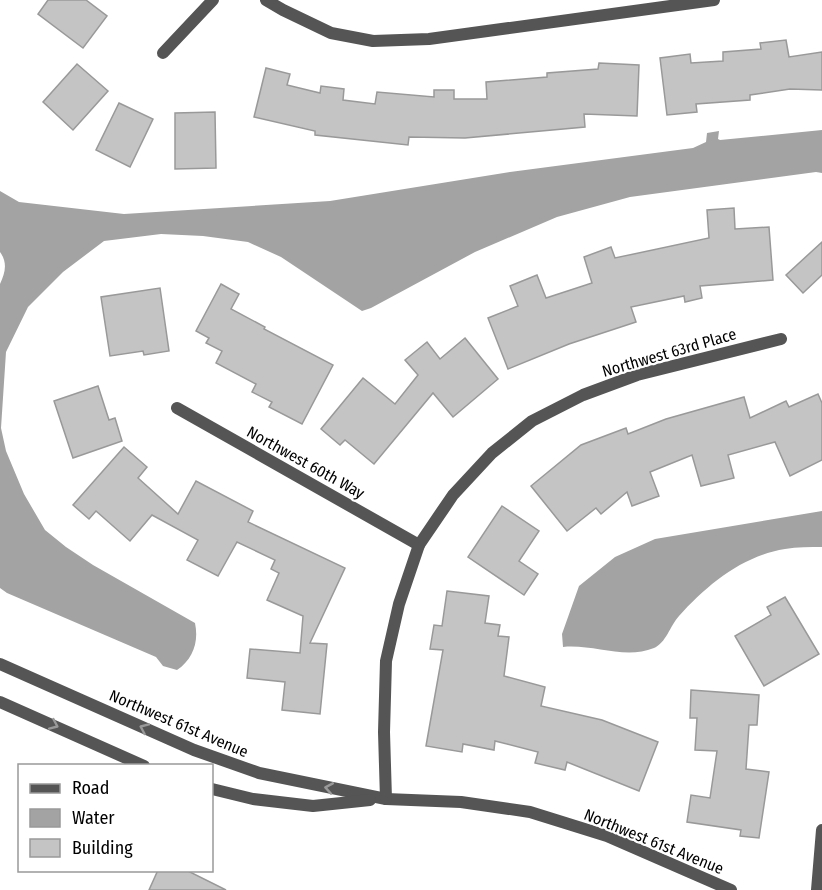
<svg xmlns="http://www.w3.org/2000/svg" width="822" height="890" font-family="'Fira Sans Condensed',sans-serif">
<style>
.water{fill:#a3a3a3}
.building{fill:#c4c4c4;stroke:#999;stroke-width:1.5}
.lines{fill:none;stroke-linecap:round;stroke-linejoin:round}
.street{stroke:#555;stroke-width:12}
.oneway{stroke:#999}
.labels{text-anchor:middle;stroke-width:4.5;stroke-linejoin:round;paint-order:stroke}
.street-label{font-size:16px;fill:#000;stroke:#fff}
</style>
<rect width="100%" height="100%" fill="#fff"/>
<g class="water">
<path d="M822 130V173L816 172 630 197 557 217 475 252 371 308 362 311 281 257 248 242 203 236 161 234 104 241 63 272 28 307 6 352 1 428 6 451 24 494 45 530 66 547 93 565 195 623C199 642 193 659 177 670L163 666 156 657 7 593 0 588V284C5 273 8 263 0 252V191L19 202 124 214 330 201 510 172 693 148 706 142 707 133 719 131 718 139 720 140Z"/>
<path d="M822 511V547C810 547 797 547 785 549 742 556 707 585 679 616 670 626 666 643 654 648 625 660 594 644 563 647L562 634 579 586 615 557 655 539Z"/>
</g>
<g class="building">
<path d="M48 0H86L107 16 83 48 38 14Z"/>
<path d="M786 40 789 57 822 52V90L790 89 750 95V100L696 104 697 112 667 115 660 58 690 54 691 63 723 61V52L761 49 760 43Z"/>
<path d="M599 63 639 65 637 116 584 114 585 127 465 138 409 137 408 145 315 135V131L254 117 266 68 290 74 287 85 320 93 321 86 344 89 343 100 375 104 377 92 434 97V90H454V99H487L486 82 547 77V73L598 69Z"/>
<path d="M77 64 108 91 73 130 43 102Z"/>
<path d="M119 103 153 119 130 167 96 150Z"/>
<path d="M215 112 216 168 175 169V113Z"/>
<path d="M734 208 735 229 769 227 773 280 700 286 702 298 685 302 684 296 631 307 636 322 569 344 508 369 488 318 518 306 510 286 537 275 546 298 592 283 584 257 611 247 615 258 709 238 707 210Z"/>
<path d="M822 242V275L803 293 786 275Z"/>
<path d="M221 284 239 294 231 309 265 327 264 329 333 365 302 424 269 407 272 402 252 392 256 384 216 363 222 351 206 343 209 338 196 331Z"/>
<path d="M160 288 169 351 144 355 143 351 110 356 101 297Z"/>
<path d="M465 338 498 379 453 417 433 393 374 464 345 440 340 445 321 429 363 378 395 404 418 375 405 360 427 342 440 359Z"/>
<path d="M98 386 109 420 115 418 122 441 73 458 54 401Z"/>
<path d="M818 394 822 403V460L790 476 775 442 728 455 734 478 701 486 692 455 650 472 659 496 632 506 627 492 601 514 596 508 567 531 531 486 581 445 626 428 628 434 666 419 744 397 750 418 786 401 789 407Z"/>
<path d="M124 447 147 467 138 478 178 514 196 481 253 511 248 522 345 568 310 643 327 644 320 714 282 710 285 682 247 678 250 649 300 653 303 616 267 600 279 573 271 569 275 560 237 542 218 576 187 560 198 540 152 515 130 541 96 511 89 519 73 505Z"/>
<path d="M502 506 539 531 519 561 538 574 524 595 468 557Z"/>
<path d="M447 591 489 596 485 623 500 625 498 636 509 637 504 676 545 687 541 706 602 720 658 742 639 791 567 762 565 770 535 763 538 752 495 741 494 750 463 744 462 752 426 746 443 650 430 649 434 625 442 626Z"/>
<path d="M785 597 819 654 764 686 735 636 771 615 767 607Z"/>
<path d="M691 690 759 695 757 725H749L746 769 769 772 759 838 740 836 741 830 687 822 691 795 710 798 717 751 695 750 697 718H690Z"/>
<path d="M158 870H186L226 890H149Z"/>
</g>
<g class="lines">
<g class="street">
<path d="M266 0 283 10 331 33 373 41 429 39 714 0"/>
<path d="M163 53 213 0"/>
<path d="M177 408 419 545"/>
<path d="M0 664 194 750 259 773 386 799 461 802 530 812 607 836 731 890"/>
<path d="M0 702 144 766"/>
<path d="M212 789 253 799 313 806 370 800"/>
<path d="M386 799 384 732 386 661 399 604 419 545 453 495 492 453 532 421 583 395 637 375 781 339"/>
<path d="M817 890 822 830"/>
</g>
</g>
<defs><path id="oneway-chevron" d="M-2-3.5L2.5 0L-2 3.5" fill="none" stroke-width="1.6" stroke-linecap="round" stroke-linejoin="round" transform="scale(1.5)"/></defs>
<g class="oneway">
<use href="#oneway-chevron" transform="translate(54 725) rotate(24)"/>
<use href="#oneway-chevron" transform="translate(144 728) rotate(-156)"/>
<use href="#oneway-chevron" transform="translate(329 788) rotate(-170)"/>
</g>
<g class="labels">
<g class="street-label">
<text transform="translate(669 352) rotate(-16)" y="6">Northwest 63rd Place</text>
<text transform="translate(306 462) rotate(29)" y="6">Northwest 60th Way</text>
<text transform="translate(179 723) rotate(23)" y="6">Northwest 61st Avenue</text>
<text transform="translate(654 841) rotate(22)" y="6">Northwest 61st Avenue</text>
</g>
</g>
<rect x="18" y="764" width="195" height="108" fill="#ffffff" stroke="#999999" stroke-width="1.5"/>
<rect x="30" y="784" width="30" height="9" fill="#555555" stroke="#999999" stroke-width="1.5"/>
<text x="72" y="794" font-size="18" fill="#000000">Road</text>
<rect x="30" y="809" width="30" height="18" fill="#a3a3a3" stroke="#999999" stroke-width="1.5"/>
<text x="72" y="824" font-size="18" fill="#000000">Water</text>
<rect x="30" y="839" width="30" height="18" fill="#c4c4c4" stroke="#999999" stroke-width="1.5"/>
<text x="72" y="854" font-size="18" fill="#000000">Building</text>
</svg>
